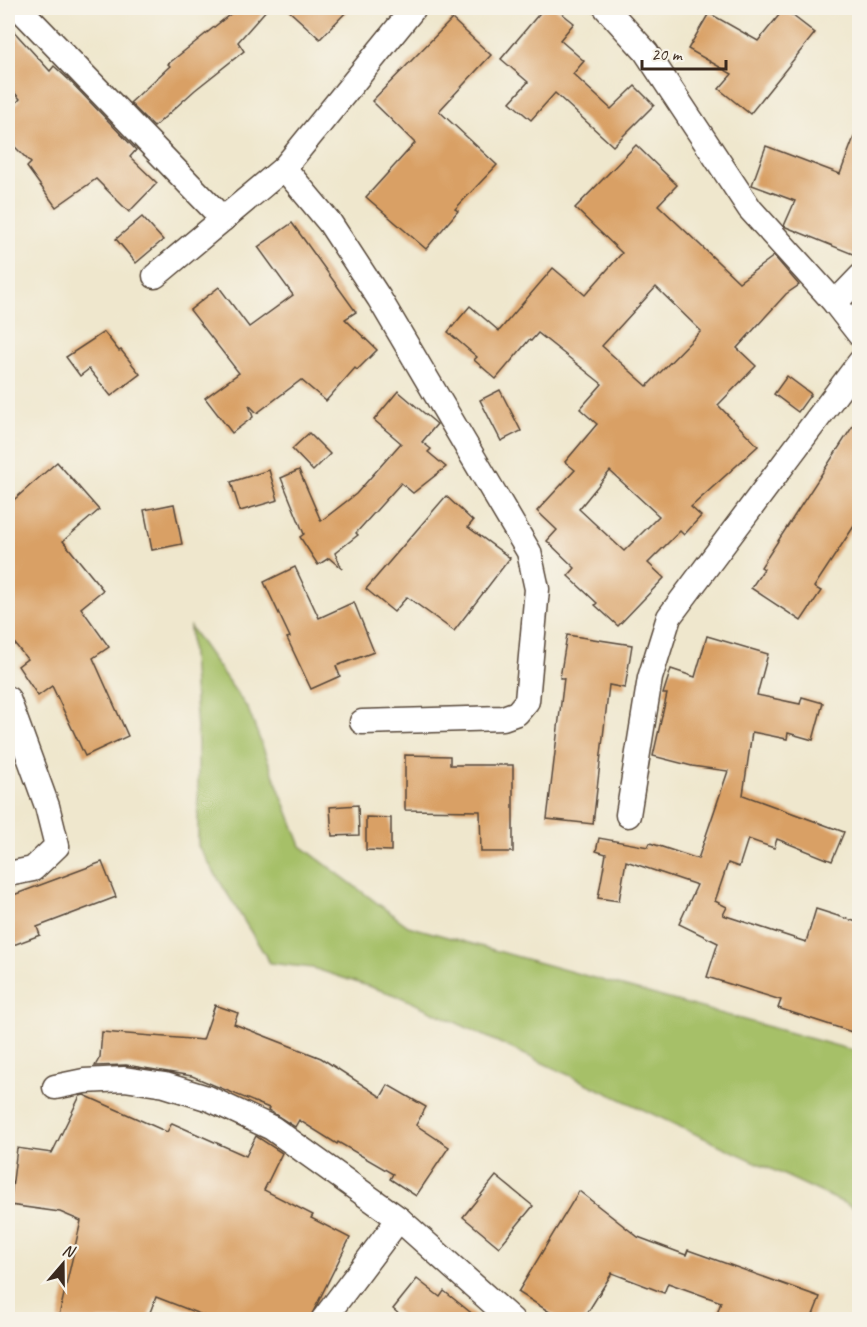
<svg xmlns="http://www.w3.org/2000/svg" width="867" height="1327" font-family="Caveat,sans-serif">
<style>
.green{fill:#a6c067;stroke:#707542;stroke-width:1.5}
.building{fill:#d9a065;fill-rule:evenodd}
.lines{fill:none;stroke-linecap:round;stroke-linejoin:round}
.minor-casing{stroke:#564638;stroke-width:27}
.minor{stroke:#fff;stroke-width:24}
</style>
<rect width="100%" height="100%" fill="#f7f3e8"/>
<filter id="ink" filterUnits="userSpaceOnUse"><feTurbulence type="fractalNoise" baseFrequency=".0167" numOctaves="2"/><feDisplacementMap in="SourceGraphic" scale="12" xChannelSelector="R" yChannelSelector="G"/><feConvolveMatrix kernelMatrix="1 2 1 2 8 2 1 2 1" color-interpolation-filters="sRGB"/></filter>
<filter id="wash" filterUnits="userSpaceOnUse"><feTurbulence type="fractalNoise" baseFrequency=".008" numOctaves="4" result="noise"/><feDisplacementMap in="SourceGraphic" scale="24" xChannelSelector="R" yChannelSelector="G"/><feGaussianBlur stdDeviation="1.35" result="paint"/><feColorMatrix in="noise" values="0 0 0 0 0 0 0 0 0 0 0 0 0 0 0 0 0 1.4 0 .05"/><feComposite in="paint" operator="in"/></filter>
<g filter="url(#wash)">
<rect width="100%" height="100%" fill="#efe7cd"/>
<path class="green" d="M190 627 248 709 301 846 408 926 859 1052V1210L401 997 313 968 270 963 198 846V744Z"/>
<g id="blocks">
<g class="building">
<path d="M238 8H268L238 42 244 51 195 90 154 127 130 103 170 66 168 64Z"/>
<path d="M286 8H350L320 39Z"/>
<path d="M544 8H555L574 23 560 40 584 61 573 74 611 109 635 86 654 105 613 146 555 93 531 120 510 102 528 82 501 59Z"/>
<path d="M784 9 815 33 750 114 719 89 732 74 688 49 709 13 758 41Z"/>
<path d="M452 19 491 55 439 111 497 165 455 209 458 211 426 249 366 197 415 143 372 101Z"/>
<path d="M8 25 50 71 54 66 69 80 136 150 130 157 157 183 129 212 96 179 56 207 27 167 31 163 8 140V112L20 99 8 85Z"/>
<path d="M857 129H860V257L786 227 784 226 795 201 752 185 766 146 840 174Z"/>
<path d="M636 145 677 185 658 205 739 282 774 256 799 285 786 294 737 348 756 366 718 405 758 446 691 507 701 516 684 535 680 531 648 563 664 578 618 626 595 605 597 603 568 576 575 568 547 541 557 530 537 511 575 470 565 462 597 424 580 409 602 384 538 333 531 341 529 340 496 379 474 360 477 357 448 332 470 306 499 331 553 268 585 295 622 253 575 208ZM656 287 701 331 647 386 602 346ZM610 471 659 516 624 551 579 509Z"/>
<path d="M142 217 163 240 136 263 116 239Z"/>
<path d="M292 223 356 312 345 319 377 350 357 370 355 368 326 401 301 380 257 413 249 405 253 417 232 433 205 398 239 373 190 310 219 287 249 327 293 295 258 247Z"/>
<path d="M104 332 119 351 121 350 140 374 111 396 89 369 80 376 66 357Z"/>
<path d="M787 376 811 394 798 412 774 394Z"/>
<path d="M500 390 521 431 501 441 480 400Z"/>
<path d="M398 391 437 424 422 442 431 449 428 452 446 467 413 493 401 483 356 533 358 535 335 553 342 569 329 558 318 565 300 537 304 534 281 478 299 470 321 521 356 494 401 443 374 420Z"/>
<path d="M860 415V517L814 587 821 591 801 621 751 588 764 569 761 567Z"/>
<path d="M309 433 330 454 313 471 292 449Z"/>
<path d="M57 462 99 510 63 541 103 590 81 608 109 647 93 658 128 736 85 756 52 686 38 696 18 666 27 659 8 635V505Z"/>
<path d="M269 470 278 500 240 511 231 482Z"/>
<path d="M446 496 473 521 468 527 510 558 454 631 407 597 394 612 366 589Z"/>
<path d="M174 504 182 544 152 550 144 510Z"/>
<path d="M295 567 319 618 354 602 374 652 336 666 340 676 311 689 287 638 290 637 264 582Z"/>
<path d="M567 635 632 645 625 688 609 685 593 824 547 819 564 678H560Z"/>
<path d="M707 636 768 654 757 695 800 704 802 697 823 703 813 740 788 733 787 739 752 732 743 795 844 832 832 861 777 839 774 848 748 839 739 867 728 863 715 901 727 907 723 915 806 942 816 909 860 923V1019L855 1033 778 1008 781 1000 707 977 718 943 679 924 697 885 626 861 619 901 598 898 606 854 596 851 599 838 648 847 650 843 698 859 728 771 692 766 653 756 667 694H663L671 669 695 677Z"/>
<path d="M405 755 450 756V765H513V852H481L480 811 405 810Z"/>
<path d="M358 805 359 835 332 836 330 807Z"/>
<path d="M366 817 391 818V851L366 850Z"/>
<path d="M102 862 116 897 37 927 40 935 8 947V897Z"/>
<path d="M215 1005 238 1013 234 1024 321 1058 381 1097 388 1085 426 1107 416 1125 449 1147 416 1196 390 1179 393 1174 338 1142 337 1144 299 1120 295 1127 268 1110 269 1108 192 1076 126 1065 95 1066 100 1057 102 1032 203 1040Z"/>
<path d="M84 1095 167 1132 172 1123 246 1156 256 1136 282 1153 264 1190 313 1215 311 1218 350 1238 309 1320H215L156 1297 147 1320H58L81 1221 60 1212 10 1205 17 1148 52 1153 80 1096Z"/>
<path d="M496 1176 533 1206 499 1247 463 1217Z"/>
<path d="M579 1191 638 1237 686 1255 688 1250 820 1297 811 1320H733L717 1314 721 1302 668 1283 664 1293 612 1273 583 1320H562L518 1292Z"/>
<path d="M417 1279 440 1297 444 1291 480 1320H406L393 1309Z"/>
</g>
</g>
</g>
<g filter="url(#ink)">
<use href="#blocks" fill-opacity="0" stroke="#564638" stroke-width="1.5"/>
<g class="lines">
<g class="minor-casing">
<g id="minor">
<path d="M19 8 223 219"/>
<path d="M606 8 646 52 750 209 835 303 860 335"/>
<path d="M284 168 330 223 379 298 529 552 537 589 527 701 517 713 503 718 362 722"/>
<path d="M155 276 284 168 414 8"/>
<path d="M835 303 860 277"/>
<path d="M8 699 47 806 57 846 33 869 8 874"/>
<path d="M628 815 650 678 669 617 860 362"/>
<path d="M55 1087 84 1081 124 1079 165 1085 210 1099 272 1128 399 1219 512 1320"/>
<path d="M323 1320 399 1219"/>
</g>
</g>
<use href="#minor" class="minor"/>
</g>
</g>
<rect width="867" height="1327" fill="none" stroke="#f7f3e8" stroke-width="30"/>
<g transform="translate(63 1264) rotate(20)" stroke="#f7f3e8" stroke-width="4.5" paint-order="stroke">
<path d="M0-4.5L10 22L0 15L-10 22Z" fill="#3b2a1e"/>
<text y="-9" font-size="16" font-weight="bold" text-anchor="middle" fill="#3b2a1e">N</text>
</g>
<path d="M642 60v9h84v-9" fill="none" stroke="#3b2a1e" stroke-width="3"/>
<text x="651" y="60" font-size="18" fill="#3b2a1e" stroke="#f7f3e8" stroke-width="4.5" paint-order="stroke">20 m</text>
</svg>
